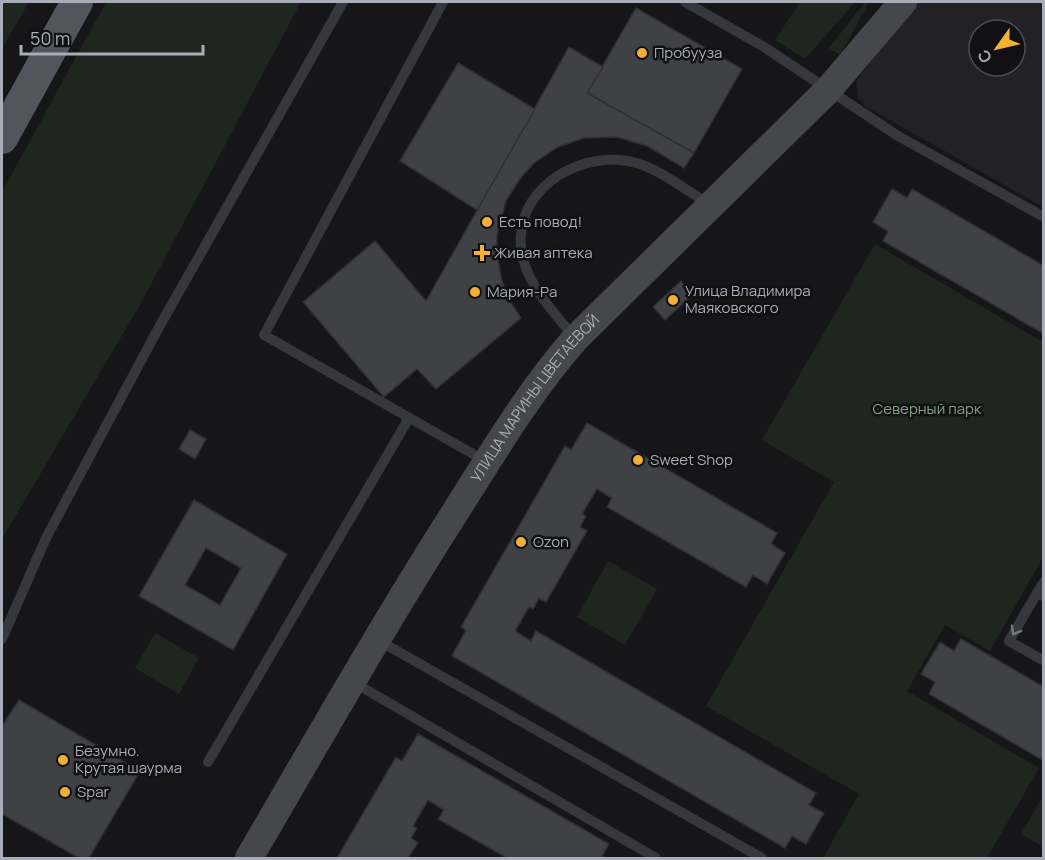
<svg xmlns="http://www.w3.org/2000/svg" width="1045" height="860" font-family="Manrope,sans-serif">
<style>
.built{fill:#222225;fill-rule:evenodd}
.green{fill:#1e261f}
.building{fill:#404145;stroke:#303034;stroke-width:1.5;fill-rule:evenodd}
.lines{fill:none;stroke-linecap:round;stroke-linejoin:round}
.lane{stroke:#37383d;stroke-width:10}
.secondary{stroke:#45474d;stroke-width:28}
.primary{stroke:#53555c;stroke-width:32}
.oneway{stroke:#757881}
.poi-dot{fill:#f2b134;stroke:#111113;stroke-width:2}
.labels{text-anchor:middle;stroke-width:5;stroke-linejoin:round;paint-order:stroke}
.poi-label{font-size:15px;fill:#a8adb8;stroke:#111113;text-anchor:start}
.street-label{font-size:15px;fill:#a8adb8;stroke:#111113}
.park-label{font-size:15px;fill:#7fa381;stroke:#111113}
</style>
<rect width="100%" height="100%" fill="#161618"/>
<path class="built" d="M917 2H1043V207L865 106 858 98 856 82 860 76ZM979 30H1015V66H979Z"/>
<g class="green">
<path d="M2 2H29L2 49Z"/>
<path d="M106 2H301L141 303 2 539V192Z"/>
<path d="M800 2H855L805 59 775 40Z"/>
<path d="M865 2H869L840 55 829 48Z"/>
<path d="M875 244 1043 342V557L990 651 945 625 907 691 1039 768 987 858H823L859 794 706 706 834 482 762 440Z"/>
<path d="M608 561 657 589 625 645 577 617Z"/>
<path d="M155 633 199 658 179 694 135 668Z"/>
<path d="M1043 796V847L1021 834Z"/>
</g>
<g class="building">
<path d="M636 8 742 69 694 153 587 93Z"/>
<path d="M569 47 603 67 587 93 694 153 684 168 647 146 617 137 584 138 558 147 534 163 519 180 506 201 497 235V255L502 281 510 301 521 318 436 389 417 369 384 397 303 302 375 241 426 301Z"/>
<path d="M458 63 535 109 477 210 400 161Z"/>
<path d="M892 189 907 198 912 189 1044 266V334L883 241 888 231 873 222Z"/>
<path d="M681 281 693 294 665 320 653 307Z"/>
<path d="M587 423 777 533 771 544 785 553 767 584 753 575 746 587 607 507 612 498 597 489 582 514 586 516 580 527 587 531 546 602 539 598 533 609 529 607 515 631 531 641 536 631 816 793 809 805 824 813 806 844 792 836 785 848 452 656 466 630 461 627 565 446 571 450Z"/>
<path d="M190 430 206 439 195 459 179 449Z"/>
<path d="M194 500 287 554 233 650 139 596ZM206 548 241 568 220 605 185 585Z"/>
<path d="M961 639 1044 687V761L929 694 935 682 921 674 940 642 954 651Z"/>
<path d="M19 700 140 771 89 858H79L2 814V726Z"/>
<path d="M418 734 609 844 602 856 606 858H507L438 819 444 810 428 800 413 826 417 828 411 838 418 843 408 858H337L396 757 402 761Z"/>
</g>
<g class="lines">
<g class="lane">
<path d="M443 2 264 335 487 462"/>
<path d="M685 2 764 47 898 136 1044 217"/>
<path d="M574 337C556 315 532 290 524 262 506 202 563 156 620 160 652 162 682 188 709 204"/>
<path d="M1037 593 1044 582"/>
<path d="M1044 597 1037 593 1009 641 1044 661"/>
<path d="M2 639 46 538 158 329 343 2"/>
<path d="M376 639 762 858"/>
<path d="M353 682 656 858"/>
<path d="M208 762 409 418"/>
</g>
<path class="secondary" id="s1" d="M249 858C316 743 382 627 454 514 492 454 528 393 575 339L828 90 903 2"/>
<path class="primary" d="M2 138 77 2"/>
</g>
<defs><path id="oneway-chevron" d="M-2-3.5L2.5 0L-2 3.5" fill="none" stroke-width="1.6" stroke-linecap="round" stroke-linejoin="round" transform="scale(1.5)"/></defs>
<use class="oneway" href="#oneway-chevron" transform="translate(1015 631) rotate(120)"/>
<g class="poi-dot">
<circle cx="642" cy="53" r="6"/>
<circle cx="487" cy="222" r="6"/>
<path d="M479 244h6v6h6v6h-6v6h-6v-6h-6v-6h6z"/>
<circle cx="475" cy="292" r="6"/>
<circle cx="673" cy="300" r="6"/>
<circle cx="638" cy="460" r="6"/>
<circle cx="521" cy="542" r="6"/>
<circle cx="63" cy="760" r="6"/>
<circle cx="65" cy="792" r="6"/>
</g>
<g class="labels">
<g class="poi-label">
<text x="654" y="58">Пробууза</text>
<text x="499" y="227">Есть повод!</text>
<text x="494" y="258">Живая аптека</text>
<text x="685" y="296">Улица Владимира<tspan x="685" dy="17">Маяковского</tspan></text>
<text x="487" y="297">Мария-Ра</text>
<text x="650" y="465">Sweet Shop</text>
<text x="533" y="547">Ozon</text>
<text x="75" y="756">Безумно.<tspan x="75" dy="17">Крутая шаурма</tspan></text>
<text x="77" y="797">Spar</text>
</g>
<g class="street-label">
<text dy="5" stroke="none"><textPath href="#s1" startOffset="542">УЛИЦА МАРИНЫ ЦВЕТАЕВОЙ</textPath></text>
</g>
<g class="park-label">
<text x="927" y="414">Северный парк</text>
</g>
</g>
<rect width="1045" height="860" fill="none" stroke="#a8adb8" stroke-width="6"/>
<g transform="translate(997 48) rotate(236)"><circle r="28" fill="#111113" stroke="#4d4f55" stroke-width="1.5"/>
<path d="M0-4.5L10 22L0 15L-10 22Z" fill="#f2b134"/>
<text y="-9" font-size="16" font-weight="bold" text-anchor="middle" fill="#a8adb8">С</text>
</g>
<path d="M21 45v9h182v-9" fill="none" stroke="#a8adb8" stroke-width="3"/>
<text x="30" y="45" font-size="18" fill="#a8adb8" stroke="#111113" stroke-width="4.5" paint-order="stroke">50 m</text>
</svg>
